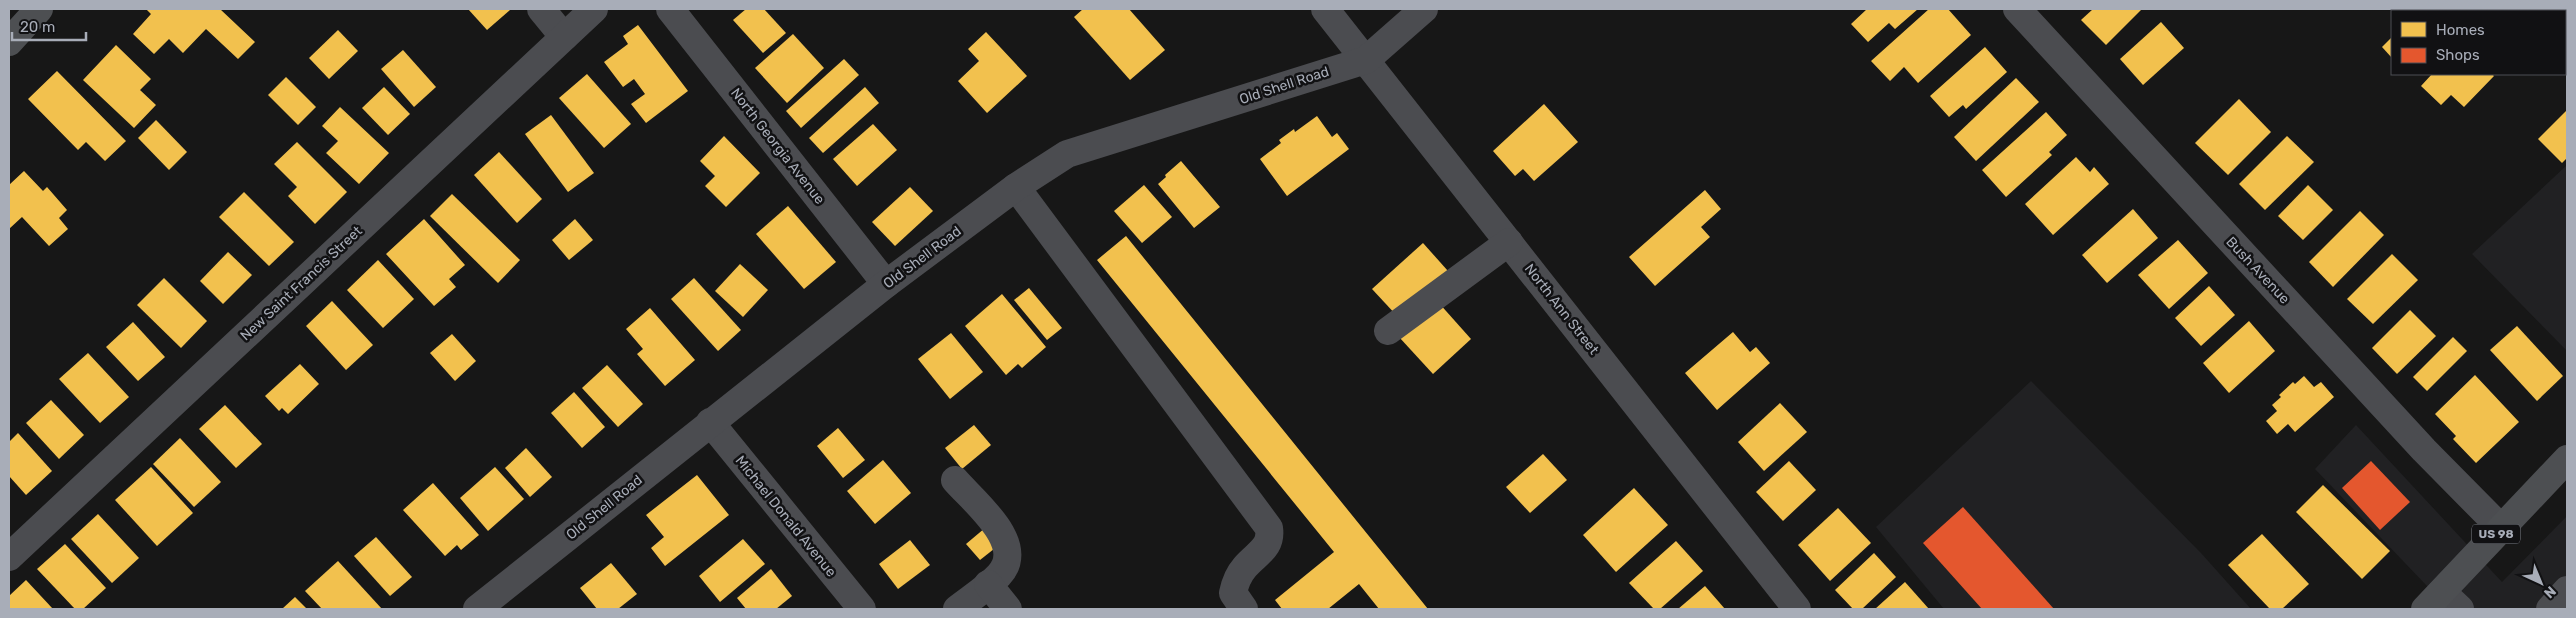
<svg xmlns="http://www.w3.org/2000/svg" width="2576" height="618" font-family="Rubik,sans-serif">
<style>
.built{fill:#212123}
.homes{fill:#f2c14e}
.shops{fill:#e4572e}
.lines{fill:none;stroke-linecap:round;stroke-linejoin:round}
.minor{stroke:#4b4c50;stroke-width:28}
.major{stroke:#4d4f52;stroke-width:28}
.labels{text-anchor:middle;stroke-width:5;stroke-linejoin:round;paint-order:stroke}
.shield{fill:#111113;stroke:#7b7e86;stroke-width:1}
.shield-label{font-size:12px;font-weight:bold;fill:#a8adb8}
.street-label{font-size:14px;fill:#a8adb8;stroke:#111113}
</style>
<rect width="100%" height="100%" fill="#171717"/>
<g class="built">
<path d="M2567 165V351L2472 254Z"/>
<path d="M2031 381 2201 553 2251 609H1944L1876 527Z"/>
<path d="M2356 425 2502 582 2567 516V609H2449L2315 469Z"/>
</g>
<g class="homes">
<path d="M146 9H220L255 42 238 59 206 29 183 53 169 39 154 54 133 34 151 14Z"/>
<path d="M468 9H508L510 10 487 30Z"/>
<path d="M746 9H764L786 33 763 53 733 20Z"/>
<path d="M1083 9H1129L1165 50 1130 80 1074 17Z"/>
<path d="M1867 9H1918L1895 29 1889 23 1868 42 1851 24Z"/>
<path d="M1929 9H1948L1971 35 1918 83 1904 67 1890 81 1871 61Z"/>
<path d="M2093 9H2142L2106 45 2081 20Z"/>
<path d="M2400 9H2454L2457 11H2397Z"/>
<path d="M2161 22 2184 48 2143 85 2120 59Z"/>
<path d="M638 25 688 91 646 123 631 104 645 94 634 79 623 87 604 62 628 44 623 36Z"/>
<path d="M338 30 358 51 329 79 309 58Z"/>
<path d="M986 32 1027 76 987 113 958 81 979 61 968 49Z"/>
<path d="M793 34 824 68 787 103 755 68Z"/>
<path d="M2392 37V58L2382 47Z"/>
<path d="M116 45 151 79 140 90 156 105 134 128 83 80Z"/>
<path d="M1985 47 2007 72 1966 109 1963 105 1949 117 1930 96Z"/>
<path d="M403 50 436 87 414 107 381 69Z"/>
<path d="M844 59 859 75 801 128 786 111Z"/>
<path d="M57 71 126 141 105 161 86 142 78 150 28 99Z"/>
<path d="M587 74 631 124 604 148 559 98Z"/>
<path d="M2432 74H2492L2494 76 2464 107 2451 95 2441 105 2421 86Z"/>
<path d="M286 77 316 107 298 125 268 95Z"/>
<path d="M2016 78 2039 102 1976 161 1954 137Z"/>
<path d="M384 87 410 114 388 135 362 108Z"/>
<path d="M865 87 879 103 823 153 809 138Z"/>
<path d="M2239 99 2271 132 2228 175 2195 143Z"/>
<path d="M1544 104 1578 142 1534 181 1523 169 1515 176 1493 151Z"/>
<path d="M340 107 389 153 359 184 326 153 338 141 322 126Z"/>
<path d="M2567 110V158L2562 163 2538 139Z"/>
<path d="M2046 112 2067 135 2049 152 2052 155 2006 197 1982 170Z"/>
<path d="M551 115 594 173 568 192 525 134Z"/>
<path d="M1317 116 1332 137 1337 133 1349 149 1287 196 1260 159 1281 143 1279 140 1294 129 1295 132Z"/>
<path d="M156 120 187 152 169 170 138 138Z"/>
<path d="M873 124 897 150 857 186 833 159Z"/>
<path d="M724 136 760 173 726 207 705 186 715 176 700 161Z"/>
<path d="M2287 136 2314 162 2265 210 2239 184Z"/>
<path d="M297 142 347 192 315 224 288 196 297 187 274 164Z"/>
<path d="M499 152 542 199 517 223 474 175Z"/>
<path d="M2076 157 2090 172 2094 167 2109 184 2053 235 2025 204Z"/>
<path d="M1181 161 1220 207 1194 228 1158 184 1166 177 1165 175Z"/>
<path d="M24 171 43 191 47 187 67 210 59 218 68 229 49 246 22 217 9 229V185Z"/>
<path d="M1144 185 1172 217 1142 243 1114 211Z"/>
<path d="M2308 185 2333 210 2303 240 2278 216Z"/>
<path d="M910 187 933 211 895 246 872 222Z"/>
<path d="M1705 190 1721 209 1701 227 1710 237 1655 286 1629 257Z"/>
<path d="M244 192 294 242 269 266 219 217Z"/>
<path d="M452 194 520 260 498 283 430 216Z"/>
<path d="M788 206 836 262 804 289 756 234Z"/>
<path d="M2133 209 2158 238 2107 283 2082 255Z"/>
<path d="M2360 211 2384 235 2333 287 2309 262Z"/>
<path d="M424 219 465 265 449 279 456 287 434 306 386 254Z"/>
<path d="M575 219 593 240 569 260 552 240Z"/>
<path d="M1126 236 1428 609H1379L1359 584 1328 609H1282L1275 600 1334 552 1097 260Z"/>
<path d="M2178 240 2208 273 2169 309 2138 275Z"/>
<path d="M1423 243 1448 271 1398 317 1372 289Z"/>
<path d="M228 252 252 275 223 304 200 281Z"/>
<path d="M2392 254 2418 280 2373 324 2347 299Z"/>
<path d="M378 260 414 299 383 328 347 290Z"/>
<path d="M740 264 768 290 743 317 715 291Z"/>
<path d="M164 278 207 321 181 348 137 305Z"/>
<path d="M694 278 741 330 718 351 671 299Z"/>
<path d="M2209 286 2235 315 2201 346 2175 318Z"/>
<path d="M1029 288 1062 328 1047 340 1014 300Z"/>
<path d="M1002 294 1046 347 1022 368 1018 364 1006 375 965 326Z"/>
<path d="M332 301 373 345 346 370 306 326Z"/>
<path d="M1438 302 1471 339 1433 374 1399 337Z"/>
<path d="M650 308 695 360 665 386 637 354 643 349 626 329Z"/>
<path d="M2410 310 2436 336 2397 374 2372 348Z"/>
<path d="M2249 321 2275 351 2229 393 2203 363Z"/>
<path d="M133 322 165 357 138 381 106 347Z"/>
<path d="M2517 326 2563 376 2537 401 2490 350Z"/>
<path d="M1733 332 1750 352 1756 347 1770 363 1717 410 1685 373Z"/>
<path d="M951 333 983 372 950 399 918 359Z"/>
<path d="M452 334 476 361 455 381 430 353Z"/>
<path d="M2453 337 2467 351 2427 391 2413 377Z"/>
<path d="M88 353 129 397 100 423 59 379Z"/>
<path d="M300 364 319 384 288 414 282 408 279 411 265 396Z"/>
<path d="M607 365 643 404 618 427 582 388Z"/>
<path d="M2475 375 2519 422 2476 463 2453 439 2456 436 2435 414Z"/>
<path d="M2304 376 2314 387 2321 382 2334 397 2295 432 2288 424 2277 434 2266 421 2277 411 2272 405 2281 397 2279 395 2293 382 2295 384Z"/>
<path d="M574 392 605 427 582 448 551 413Z"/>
<path d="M51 400 84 435 59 459 26 423Z"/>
<path d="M1780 403 1807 432 1764 471 1738 442Z"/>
<path d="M225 405 262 444 236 468 199 429Z"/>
<path d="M974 425 991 445 962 469 945 448Z"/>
<path d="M838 428 865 460 843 478 817 446Z"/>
<path d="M18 433 52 471 26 495 9 476V442Z"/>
<path d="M180 438 221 482 194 507 153 464Z"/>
<path d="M526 448 552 477 530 497 505 468Z"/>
<path d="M1543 454 1567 480 1530 513 1506 487Z"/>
<path d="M883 460 911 493 875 524 847 491Z"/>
<path d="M1789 461 1816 490 1783 521 1756 492Z"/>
<path d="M151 467 193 513 157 546 115 500Z"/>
<path d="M495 467 524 499 488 531 460 498Z"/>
<path d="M697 475 729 515 665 566 651 548 664 537 646 515Z"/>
<path d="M433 483 479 535 461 550 457 545 445 556 403 510Z"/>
<path d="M2323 485 2390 551 2362 579 2296 512Z"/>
<path d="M1634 488 1668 525 1616 572 1583 535Z"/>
<path d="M1838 508 1871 543 1830 581 1798 545Z"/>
<path d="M98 514 139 558 112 583 71 539Z"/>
<path d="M985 528 999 545 980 560 966 544Z"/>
<path d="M2262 534 2309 584 2282 609H2270L2228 565Z"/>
<path d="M376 537 412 577 390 596 354 556Z"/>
<path d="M743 539 765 564 720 602 699 576Z"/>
<path d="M910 540 930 565 898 589 879 564Z"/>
<path d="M1676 541 1703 571 1660 609H1654L1629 583Z"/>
<path d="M65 544 106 588 83 609H75L37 569Z"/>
<path d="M1874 553 1896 577 1862 609H1853L1835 590Z"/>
<path d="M338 561 382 609H322L305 591Z"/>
<path d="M611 563 637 594 618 609H597L580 588Z"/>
<path d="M771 569 792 596 776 609H746L737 598Z"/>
<path d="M26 580 53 609H9V596Z"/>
<path d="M1905 582 1929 609H1875Z"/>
<path d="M1705 586 1725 609H1678Z"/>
<path d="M295 597 307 609H282Z"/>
</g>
<g class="shops">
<path d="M2371 461 2410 502 2380 530 2342 488Z"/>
<path d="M1963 507 2054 609H1982L1923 543Z"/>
</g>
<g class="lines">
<g class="minor">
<path d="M541 9 564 37"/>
<path d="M670 9 886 284"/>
<path d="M1325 9 1797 609"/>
<path d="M2017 9 2424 450 2502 529"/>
<path d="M2517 9 2519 11"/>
<path d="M2565 57 2567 59"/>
<path d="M1016 187 1269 528C1272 548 1257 553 1245 567 1238 575 1235 583 1233 593L1244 609"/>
<path d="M1388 331 1509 242"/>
<path d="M710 422 862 609"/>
<path d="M955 480C974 502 1028 544 999 575 987 588 971 598 957 609"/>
<path d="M9 557 594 9"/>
<path d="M988 584 1008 609"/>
<path d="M2442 592 2460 609"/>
<path d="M477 609 886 284 1016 187 1067 154 1366 60 1424 9"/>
<path d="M2550 609 2567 590"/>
</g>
<g class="major">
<path d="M9 42 39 9"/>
<path d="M2425 609 2567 459"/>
</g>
</g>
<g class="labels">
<rect class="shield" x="2472" y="524.5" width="48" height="19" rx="4"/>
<g class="shield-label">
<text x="2496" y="538">US 98</text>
</g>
<g class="street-label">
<text transform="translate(1284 85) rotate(-18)" y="5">Old Shell Road</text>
<text transform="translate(778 146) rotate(52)" y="5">North Georgia Avenue</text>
<text transform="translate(922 257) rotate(-37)" y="5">Old Shell Road</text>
<text transform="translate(2258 270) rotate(47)" y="5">Bush Avenue</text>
<text transform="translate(301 283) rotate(-43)" y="5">New Saint Francis Street</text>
<text transform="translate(1562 309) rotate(52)" y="5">North Ann Street</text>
<text transform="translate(604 507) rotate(-39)" y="5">Old Shell Road</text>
<text transform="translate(786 516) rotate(51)" y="5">Michael Donald Avenue</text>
</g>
</g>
<rect width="2576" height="618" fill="none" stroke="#a8adb8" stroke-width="20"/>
<rect x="2391" y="10" width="175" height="65" fill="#111113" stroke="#4d4f55"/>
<rect x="2401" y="22" width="25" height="15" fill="#f2c14e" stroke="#4d4f55"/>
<text x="2436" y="35" font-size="15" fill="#a8adb8">Homes</text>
<rect x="2401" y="48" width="25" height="15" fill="#e4572e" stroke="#4d4f55"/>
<text x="2436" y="60" font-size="15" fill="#a8adb8">Shops</text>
<g transform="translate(2541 583) rotate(136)" stroke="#111113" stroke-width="4" paint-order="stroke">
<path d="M0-4L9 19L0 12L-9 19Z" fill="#a8adb8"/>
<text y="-8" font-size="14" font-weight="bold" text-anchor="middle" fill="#a8adb8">N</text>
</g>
<path d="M12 32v8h74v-8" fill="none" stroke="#a8adb8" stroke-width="2.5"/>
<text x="20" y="32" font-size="15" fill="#a8adb8" stroke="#111113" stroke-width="4" paint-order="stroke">20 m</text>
</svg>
